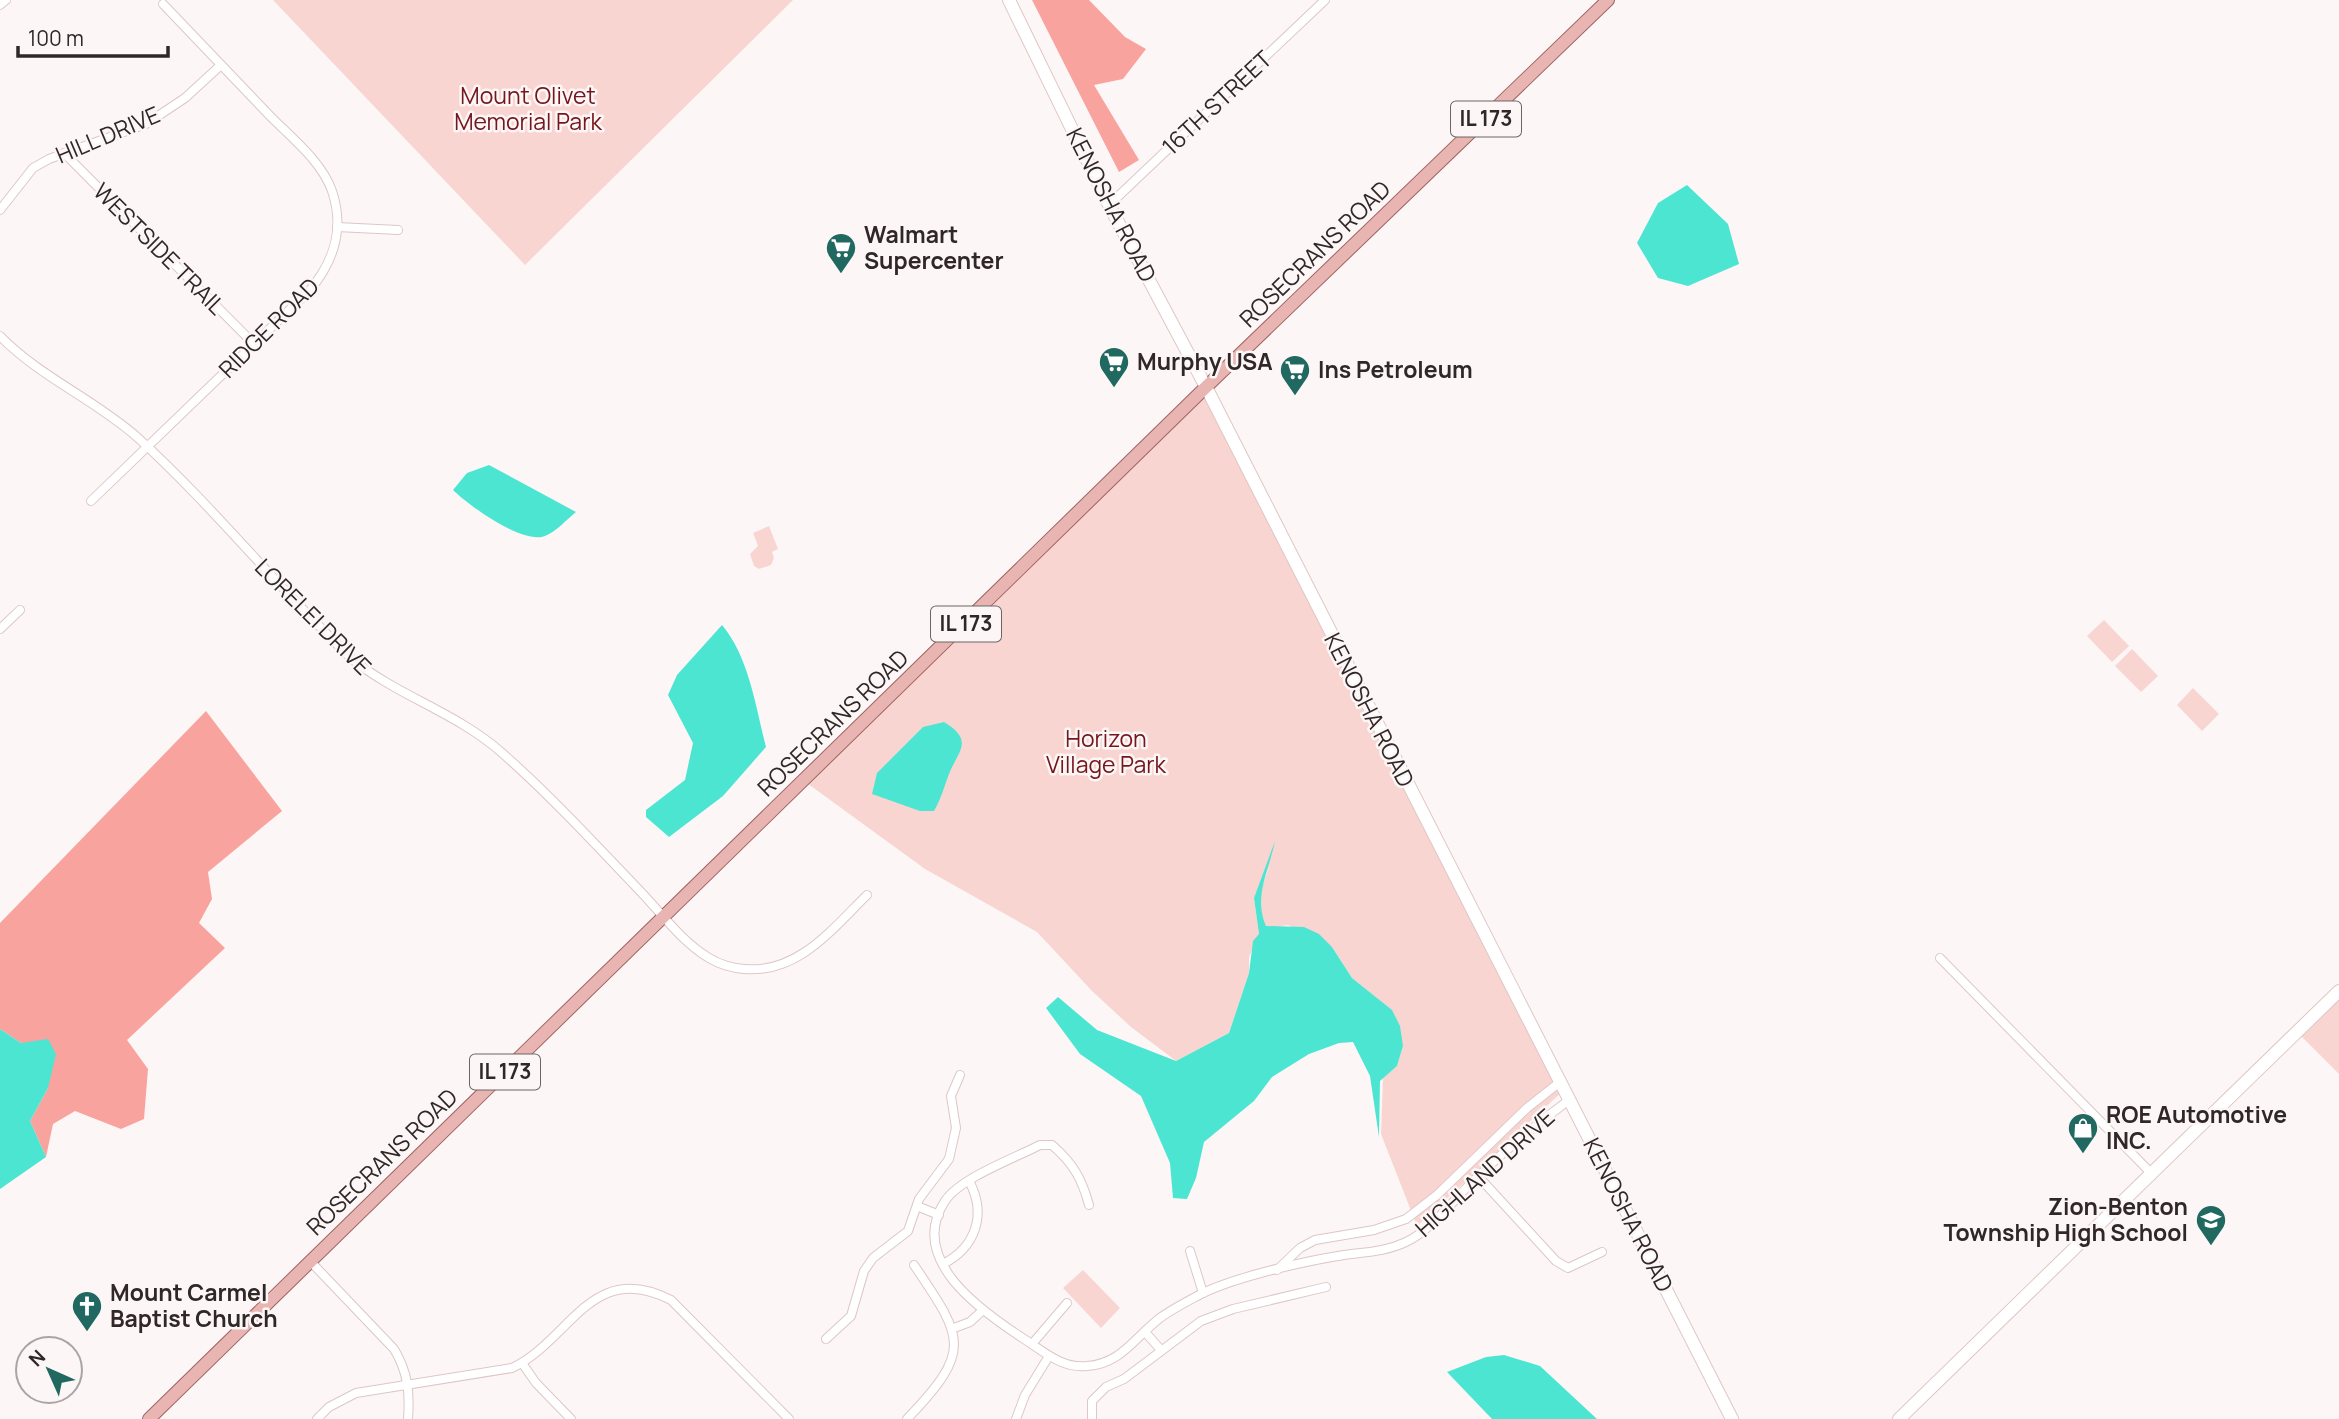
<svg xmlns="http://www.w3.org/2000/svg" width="2339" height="1419" font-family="Manrope,sans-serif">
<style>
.green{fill:#f9d5d2}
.forest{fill:#f9a39e}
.water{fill:#4ce5d2}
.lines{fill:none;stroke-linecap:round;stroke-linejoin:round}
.street-casing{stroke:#dec7c5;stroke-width:10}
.secondary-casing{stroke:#dec7c5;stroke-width:14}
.primary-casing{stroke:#9f6360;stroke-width:14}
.street{stroke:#fff;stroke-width:8}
.secondary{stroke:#fff;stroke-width:12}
.primary{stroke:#e9b5b2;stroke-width:12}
.labels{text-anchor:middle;stroke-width:5;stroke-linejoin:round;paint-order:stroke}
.shield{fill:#fcf7f6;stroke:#6d6565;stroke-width:2}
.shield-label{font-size:21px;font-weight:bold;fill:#302727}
.park-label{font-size:23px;fill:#75161c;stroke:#fcf7f6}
.street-label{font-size:23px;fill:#302727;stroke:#fcf7f6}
.poi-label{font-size:23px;font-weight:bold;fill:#302727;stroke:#fcf7f6;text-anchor:start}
</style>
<rect width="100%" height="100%" fill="#fcf7f6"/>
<g class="green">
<path d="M273 0H793L525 265Z"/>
<path d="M1206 387 1564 1090 1417 1226 1381 1134 1383 1078 1397 1066 1403 1046 1377 998 1352 978 1332 947 1288 925 1271 928 1266 926C1256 904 1261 887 1270 865L1254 898 1259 934 1249 957V973L1229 1033 1176 1061 1131 1027 1092 991 1037 932 925 869 804 781Z"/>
<path d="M769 526 778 549 772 552 774 558 771 565 759 569 754 566 750 554 758 546 753 533Z"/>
<path d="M2104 620 2129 646 2112 662 2087 636Z"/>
<path d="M2132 649 2158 676 2141 692 2115 666Z"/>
<path d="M2193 688 2219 714 2202 731 2177 705Z"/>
<path d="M2339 994V1074L2298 1033Z"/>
<path d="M1083 1270 1120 1308 1101 1328 1063 1288Z"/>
</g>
<g class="forest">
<path d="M1032 0H1089L1125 37 1146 49 1123 79 1094 85 1139 160 1119 172Z"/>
<path d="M206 711 282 811 208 872 212 899 199 923 225 948 127 1040 148 1069 144 1119 121 1129 75 1111 53 1124 46 1157 30 1121 48 1088 21 1043 0 1029V923Z"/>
</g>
<g class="water">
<path d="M1687 185 1728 224 1739 264 1688 286 1658 278 1637 243 1658 203Z"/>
<path d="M489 465 576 512C567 519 556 532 545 536 523 545 468 505 453 490L467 473Z"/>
<path d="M722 625C749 657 756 708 766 747L723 796 669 837 646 817V810L685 780 693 743 668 695 677 675Z"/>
<path d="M944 722C975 741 958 751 949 774 944 787 941 799 934 811H920L872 794 877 773 923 727Z"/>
<path d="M1275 841C1269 871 1253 897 1266 926L1304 927 1319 934 1332 947 1352 978 1392 1010 1400 1026 1403 1046 1397 1066 1380 1081 1379 1137 1370 1076 1353 1042 1339 1043 1309 1054 1272 1077 1254 1101 1204 1142 1196 1178 1187 1199 1173 1198 1170 1163 1141 1096 1080 1054 1046 1008 1058 997 1097 1030 1176 1061 1229 1033 1249 973 1253 941 1259 934 1254 898Z"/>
<path d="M0 1029 21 1043 48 1039 56 1054 48 1088 30 1121 46 1157 0 1189Z"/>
<path d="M1504 1355 1540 1366 1597 1419H1492L1447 1372 1486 1357Z"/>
</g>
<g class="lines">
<g class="street-casing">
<g id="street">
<path d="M0 5 6 0"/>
<path d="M64 153 254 344"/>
<path d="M1109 205 1325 0"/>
<path d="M0 210 33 168 49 159 146 124 185 98 221 65"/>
<path d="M337 227 398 230"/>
<path d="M0 336C40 377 94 399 137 437 213 506 278 588 352 659 398 696 457 713 501 752 550 795 595 844 640 891 662 914 682 942 709 958 719 964 732 968 744 969 798 974 832 929 867 895"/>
<path d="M91 501 310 290C334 261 345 229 332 191 322 162 292 138 271 117 235 79 199 42 163 4"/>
<path d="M0 629 20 610"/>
<path d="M1940 958 2152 1174"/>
<path d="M1478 1176 1556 1261 1568 1268 1602 1252"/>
<path d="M1089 1205C1082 1179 1073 1163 1052 1145H1040C1015 1158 960 1178 945 1201 907 1259 980 1310 1021 1337 1042 1350 1061 1369 1087 1366 1121 1364 1135 1337 1160 1318 1172 1309 1188 1301 1201 1294 1235 1277 1305 1261 1344 1255 1365 1252 1385 1252 1406 1242 1430 1231 1453 1201 1472 1182 1503 1152 1535 1125 1569 1100"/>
<path d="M917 1206 939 1215"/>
<path d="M1190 1251 1203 1293"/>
<path d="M310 1261 394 1349C408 1372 410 1393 408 1419"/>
<path d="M943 1264C976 1247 987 1214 969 1181"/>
<path d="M1277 1270 1300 1248 1315 1240 1374 1230 1406 1219 1437 1195 1527 1108 1560 1082"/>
<path d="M954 1328 970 1322 982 1311"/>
<path d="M1145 1332 1161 1350"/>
<path d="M826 1339 851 1316 864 1271 873 1258 908 1231 919 1199 949 1159 956 1128 951 1096 960 1075"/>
<path d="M1032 1344 1067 1303"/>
<path d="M522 1363 536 1383 571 1419"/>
<path d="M317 1419 329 1407 356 1393 512 1368C571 1340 591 1259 671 1300L789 1419"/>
<path d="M907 1419C973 1350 964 1339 914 1265"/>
<path d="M1016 1419 1025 1395 1049 1356"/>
<path d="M1092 1419V1401L1106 1387 1124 1379 1201 1321 1233 1309 1326 1287"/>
</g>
</g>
<g class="secondary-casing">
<g id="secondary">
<path d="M1009 0 1109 205 1206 387 1732 1419"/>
<path d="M1899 1419 2339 991"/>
</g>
</g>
<g class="primary-casing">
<path id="primary" d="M149 1419 1206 387 1608 0"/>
</g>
<use href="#street" class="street"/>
<use href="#secondary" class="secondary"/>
<use href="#primary" class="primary"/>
</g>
<defs>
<g id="supermarket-pin" transform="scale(1.575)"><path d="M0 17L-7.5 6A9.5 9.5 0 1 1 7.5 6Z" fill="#216960" stroke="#fcf7f6"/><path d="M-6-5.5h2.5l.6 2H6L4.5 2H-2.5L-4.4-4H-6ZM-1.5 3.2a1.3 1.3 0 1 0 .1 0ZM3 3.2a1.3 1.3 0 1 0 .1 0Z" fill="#fff"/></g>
<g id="shop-pin" transform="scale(1.575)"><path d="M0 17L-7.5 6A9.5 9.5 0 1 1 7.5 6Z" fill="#216960" stroke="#fcf7f6"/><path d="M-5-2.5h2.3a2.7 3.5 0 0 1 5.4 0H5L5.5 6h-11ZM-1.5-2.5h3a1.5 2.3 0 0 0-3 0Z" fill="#fff"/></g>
<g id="school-pin" transform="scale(1.575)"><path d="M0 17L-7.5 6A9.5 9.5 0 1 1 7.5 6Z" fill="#216960" stroke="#fcf7f6"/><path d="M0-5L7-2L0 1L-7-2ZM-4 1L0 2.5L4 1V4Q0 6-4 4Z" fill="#fff"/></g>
<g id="church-pin" transform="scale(1.575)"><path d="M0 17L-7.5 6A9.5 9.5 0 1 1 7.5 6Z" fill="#216960" stroke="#fcf7f6"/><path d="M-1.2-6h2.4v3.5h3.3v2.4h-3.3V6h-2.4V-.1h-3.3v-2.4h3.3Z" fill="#fff"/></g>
</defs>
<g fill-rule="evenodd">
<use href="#supermarket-pin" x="841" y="248"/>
<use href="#supermarket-pin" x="1114" y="362"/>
<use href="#supermarket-pin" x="1295" y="370"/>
<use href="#shop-pin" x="2083" y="1128"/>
<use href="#school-pin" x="2211" y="1220"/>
<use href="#church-pin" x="87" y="1306"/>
</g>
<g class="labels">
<g class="shield">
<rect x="1451" y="101.5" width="70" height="35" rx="5"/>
<rect x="931" y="606.5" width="70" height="35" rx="5"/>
<rect x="470" y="1054.5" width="70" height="35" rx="5"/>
</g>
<g class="shield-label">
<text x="1486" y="126">IL 173</text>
<text x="966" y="631">IL 173</text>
<text x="505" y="1079">IL 173</text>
</g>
<g class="park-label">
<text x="528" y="104">Mount Olivet<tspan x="528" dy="26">Memorial Park</tspan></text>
<text x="1106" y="747">Horizon<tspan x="1106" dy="26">Village Park</tspan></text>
</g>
<g class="street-label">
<text transform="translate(1217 103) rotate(-43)" y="8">16TH STREET</text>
<text transform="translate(108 135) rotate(-23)" y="8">HILL DRIVE</text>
<text transform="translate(1111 205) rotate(63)" y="8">KENOSHA ROAD</text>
<text transform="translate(159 249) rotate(45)" y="8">WESTSIDE TRAIL</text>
<text transform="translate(1315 254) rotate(-44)" y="8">ROSECRANS ROAD</text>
<text transform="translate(269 328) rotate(-45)" y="8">RIDGE ROAD</text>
<text transform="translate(313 617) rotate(45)" y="8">LORELEI DRIVE</text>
<text transform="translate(1369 710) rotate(63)" y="8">KENOSHA ROAD</text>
<text transform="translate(833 723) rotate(-44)" y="8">ROSECRANS ROAD</text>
<text transform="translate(382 1162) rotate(-44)" y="8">ROSECRANS ROAD</text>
<text transform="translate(1485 1173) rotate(-42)" y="8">HIGHLAND DRIVE</text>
<text transform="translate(1628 1215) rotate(63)" y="8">KENOSHA ROAD</text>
</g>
<g class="poi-label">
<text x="864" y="243">Walmart<tspan x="864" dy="26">Supercenter</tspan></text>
<text x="1137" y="370">Murphy USA</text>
<text x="1318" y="378">Ins Petroleum</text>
<text x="2106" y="1123">ROE Automotive<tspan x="2106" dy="26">INC.</tspan></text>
<text x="2188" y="1215" text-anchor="end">Zion-Benton<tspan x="2188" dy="26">Township High School</tspan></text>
<text x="110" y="1301">Mount Carmel<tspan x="110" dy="26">Baptist Church</tspan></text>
</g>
</g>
<g transform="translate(49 1370) rotate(315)"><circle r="33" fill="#fcf7f6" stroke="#aaa4a3" stroke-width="2"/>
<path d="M0-5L12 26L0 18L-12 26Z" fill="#216960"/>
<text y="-10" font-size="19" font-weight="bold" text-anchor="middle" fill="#302727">N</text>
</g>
<path d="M18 46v10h150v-10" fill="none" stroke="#302727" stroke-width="3.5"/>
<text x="28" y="46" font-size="21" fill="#302727" stroke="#fcf7f6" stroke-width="5" paint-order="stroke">100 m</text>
</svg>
